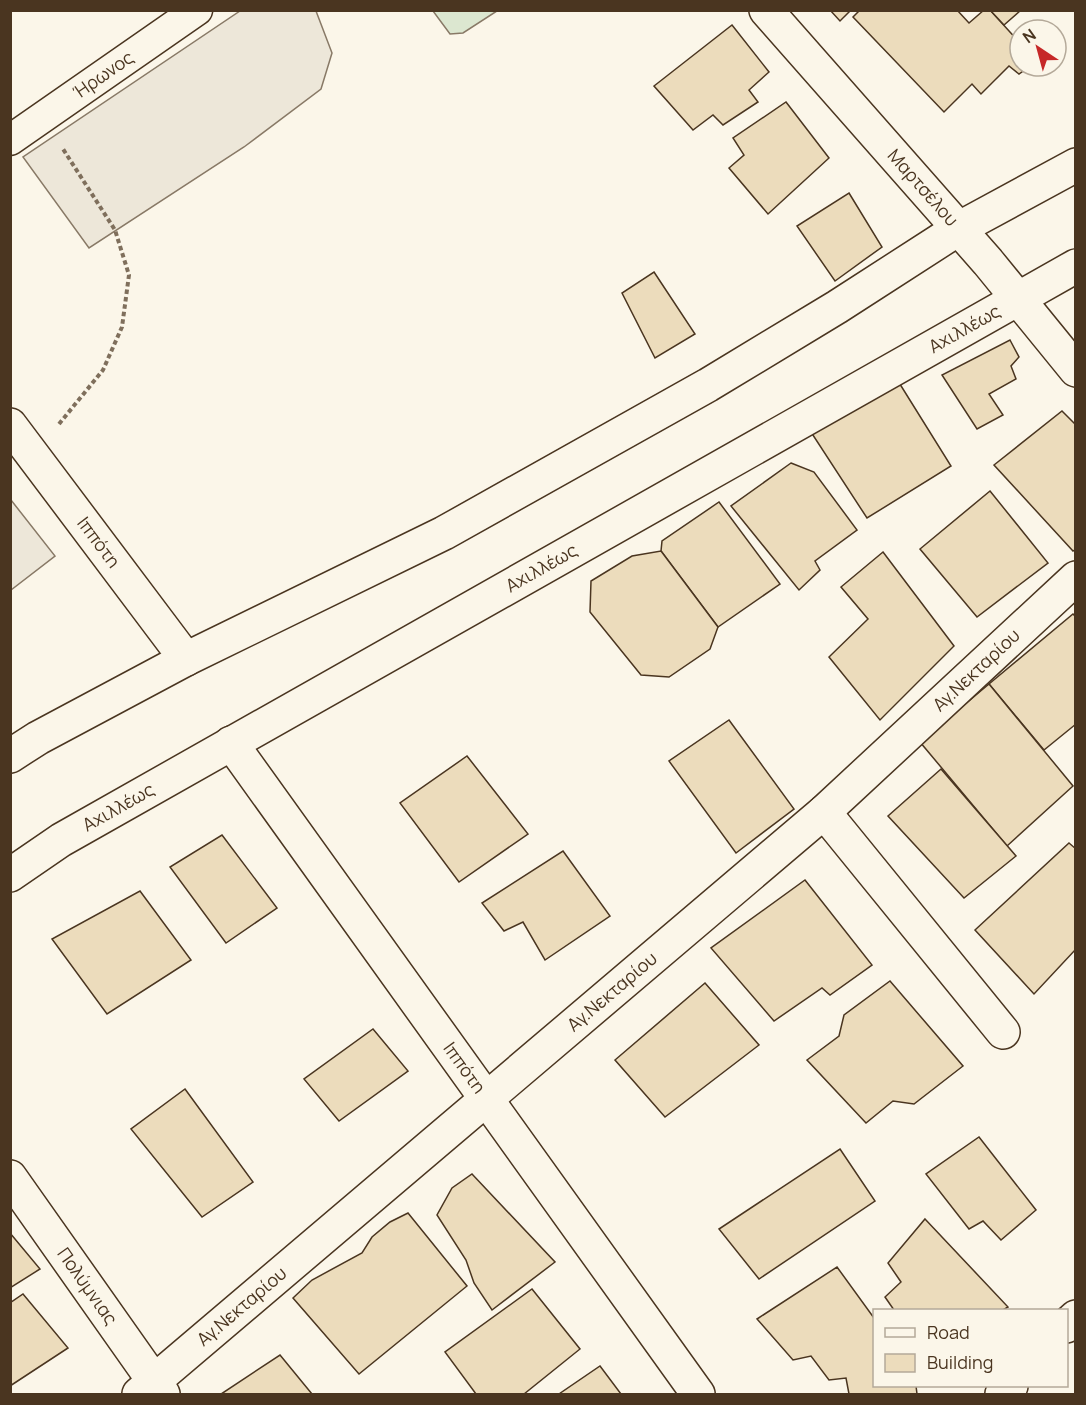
<svg xmlns="http://www.w3.org/2000/svg" width="1086" height="1405" font-family="Manrope,sans-serif">
<style>
.green{fill:#dce7d0;stroke:#887966;stroke-width:1.5}
.parking{fill:#ede7d9;stroke:#887966;stroke-width:1.5}
.building{fill:#ecdcbc;stroke:#4a3520;stroke-width:1.5}
.lines{fill:none;stroke-linecap:round;stroke-linejoin:round}
.pedestrian-casing{stroke:#4a3520;stroke-width:33}
.minor-casing{stroke:#4a3520;stroke-width:36}
.path{stroke:#7f6f5c;stroke-width:4;stroke-dasharray:4.5 3;stroke-linecap:butt}
.pedestrian{stroke:#fbf6e9;stroke-width:30}
.minor{stroke:#fbf6e9;stroke-width:33}
.labels{text-anchor:middle;stroke-width:4.5;stroke-linejoin:round;paint-order:stroke}
.street-label{font-size:18px;fill:#4a3520;stroke:#fbf6e9}
</style>
<rect width="100%" height="100%" fill="#fbf6e9"/>
<path class="green" d="M433 11H497L463 33 450 34Z"/>
<g class="parking">
<path d="M240 11H316L332 53 321 89 244 147 89 248 23 157Z"/>
<path d="M11 500 55 556 11 590Z"/>
</g>
<g class="building">
<path d="M830 10H851L840 21Z"/>
<path d="M860 10H957L969 23 984 10H990L1020 43V66H1030L1019 74 1009 66 981 94 972 84 944 112 853 17Z"/>
<path d="M990 10H1021L1004 25Z"/>
<path d="M732 25 769 72 749 90 758 102 723 125 713 115 693 130 654 86Z"/>
<path d="M786 102 829 158 768 214 729 168 744 155 733 138Z"/>
<path d="M849 193 882 247 835 281 797 226Z"/>
<path d="M654 272 695 334 655 358 622 293Z"/>
<path d="M1010 340 1019 357 1011 366 1016 379 989 394 1003 415 977 429 942 375Z"/>
<path d="M898 381 951 466 867 518 809 429Z"/>
<path d="M1062 411 1076 425V549L1073 551 994 465Z"/>
<path d="M791 463 814 472 857 530 815 561 820 570 799 590 731 506Z"/>
<path d="M990 491 1048 563 977 617 920 549Z"/>
<path d="M719 502 780 584 718 627 661 551 662 541Z"/>
<path d="M661 551 718 627 710 649 669 677 641 675 590 612 591 581 632 556Z"/>
<path d="M883 552 954 646 880 720 829 657 868 619 841 587Z"/>
<path d="M1073 614 1076 617V724L1044 750 989 684Z"/>
<path d="M989 684 1073 786 1007 846 920 742Z"/>
<path d="M729 720 794 809 736 853 669 761Z"/>
<path d="M467 756 528 834 459 882 400 803Z"/>
<path d="M941 769 1016 856 964 898 888 816Z"/>
<path d="M222 835 277 908 226 943 170 867Z"/>
<path d="M1069 843 1076 849V949L1034 994 975 930Z"/>
<path d="M563 851 610 916 545 960 523 922 504 931 482 903Z"/>
<path d="M805 880 872 965 830 995 822 988 774 1021 711 948Z"/>
<path d="M140 891 191 960 107 1014 52 939Z"/>
<path d="M890 981 963 1066 914 1104 893 1101 866 1123 807 1060 839 1036 844 1015Z"/>
<path d="M705 983 759 1045 665 1117 615 1060Z"/>
<path d="M373 1029 408 1071 339 1121 304 1079Z"/>
<path d="M185 1089 253 1182 202 1217 131 1129Z"/>
<path d="M979 1137 1036 1210 1001 1240 983 1221 969 1229 926 1174Z"/>
<path d="M840 1149 875 1201 759 1279 719 1229Z"/>
<path d="M472 1174 555 1262 492 1310 474 1283 466 1260 437 1215 452 1188Z"/>
<path d="M408 1213 467 1286 359 1374 293 1298 312 1280 362 1253 372 1237 390 1222Z"/>
<path d="M925 1219 1008 1307 1003 1310H894L885 1297 901 1282 888 1263Z"/>
<path d="M10 1233 40 1269 10 1288Z"/>
<path d="M837 1267 874 1318V1386H916L917 1394H849L846 1378 829 1380 811 1356 793 1360 757 1319Z"/>
<path d="M532 1289 580 1349 524 1394H476L445 1352Z"/>
<path d="M23 1294 68 1348 10 1386V1303Z"/>
<path d="M280 1355 312 1394H221Z"/>
<path d="M600 1366 621 1394H559Z"/>
</g>
<g class="lines">
<g class="pedestrian-casing">
<g id="pedestrian">
<path id="s1" d="M10 140 197 10"/>
</g>
</g>
<g class="minor-casing">
<g id="minor">
<path id="s2" d="M766 10 988 262 1076 370"/>
<path id="s3" d="M10 425 186 659"/>
<path id="s4" d="M231 743 698 1394"/>
<path d="M10 756 38 738 186 659 444 533 708 385 837 307 958 229 1076 165"/>
<path d="M824 812 1003 1032"/>
<path id="s5" d="M10 875 61 840 1076 266"/>
<path id="s6" d="M10 1177 163 1394"/>
<path d="M1066 1326 1076 1317"/>
<path id="s7" d="M139 1394 824 812 1076 578"/>
<path d="M1002 1394 1011 1386"/>
</g>
</g>
<path class="path" d="M59 424 103 370 122 327 129 275 115 230 63 149"/>
<use href="#pedestrian" class="pedestrian"/>
<use href="#minor" class="minor"/>
</g>
<g class="labels">
<g class="street-label">
<text dy="6" stroke="none"><textPath href="#s1" startOffset="114">Ήρωνος</textPath></text>
<text dy="6" stroke="none"><textPath href="#s2" startOffset="237">Μαρτσέλου</textPath></text>
<text dy="6" stroke="none"><textPath href="#s5" startOffset="1100">Αχιλλέως</textPath></text>
<text dy="6" stroke="none"><textPath href="#s3" startOffset="147">Ιππότη</textPath></text>
<text dy="6" stroke="none"><textPath href="#s5" startOffset="614">Αχιλλέως</textPath></text>
<text dy="6" stroke="none"><textPath href="#s7" startOffset="1107">Αγ.Νεκταρίου</textPath></text>
<text dy="6" stroke="none"><textPath href="#s5" startOffset="128">Αχιλλέως</textPath></text>
<text dy="6" stroke="none"><textPath href="#s7" startOffset="621">Αγ.Νεκταρίου</textPath></text>
<text dy="6" stroke="none"><textPath href="#s4" startOffset="400">Ιππότη</textPath></text>
<text dy="6" stroke="none"><textPath href="#s6" startOffset="134">Πολύμνιας</textPath></text>
<text dy="6" stroke="none"><textPath href="#s7" startOffset="135">Αγ.Νεκταρίου</textPath></text>
</g>
</g>
<rect width="1086" height="1405" fill="none" stroke="#4a3520" stroke-width="24"/>
<rect x="873" y="1309" width="195" height="78" fill="#fbf6e9" stroke="#b4a999" stroke-width="1.5"/>
<rect x="885" y="1328" width="30" height="9" fill="#fbf6e9" stroke="#b4a999" stroke-width="1.5"/>
<text x="927" y="1339" font-size="18" fill="#4a3520">Road</text>
<rect x="885" y="1354" width="30" height="18" fill="#ecdcbc" stroke="#b4a999" stroke-width="1.5"/>
<text x="927" y="1369" font-size="18" fill="#4a3520">Building</text>
<g transform="translate(1038 48) rotate(324)"><circle r="28" fill="#fbf6e9" stroke="#b4a999" stroke-width="1.5"/>
<path d="M0-4.5L10 22L0 15L-10 22Z" fill="#c62828"/>
<text y="-9" font-size="16" font-weight="bold" text-anchor="middle" fill="#4a3520">N</text>
</g>
</svg>
